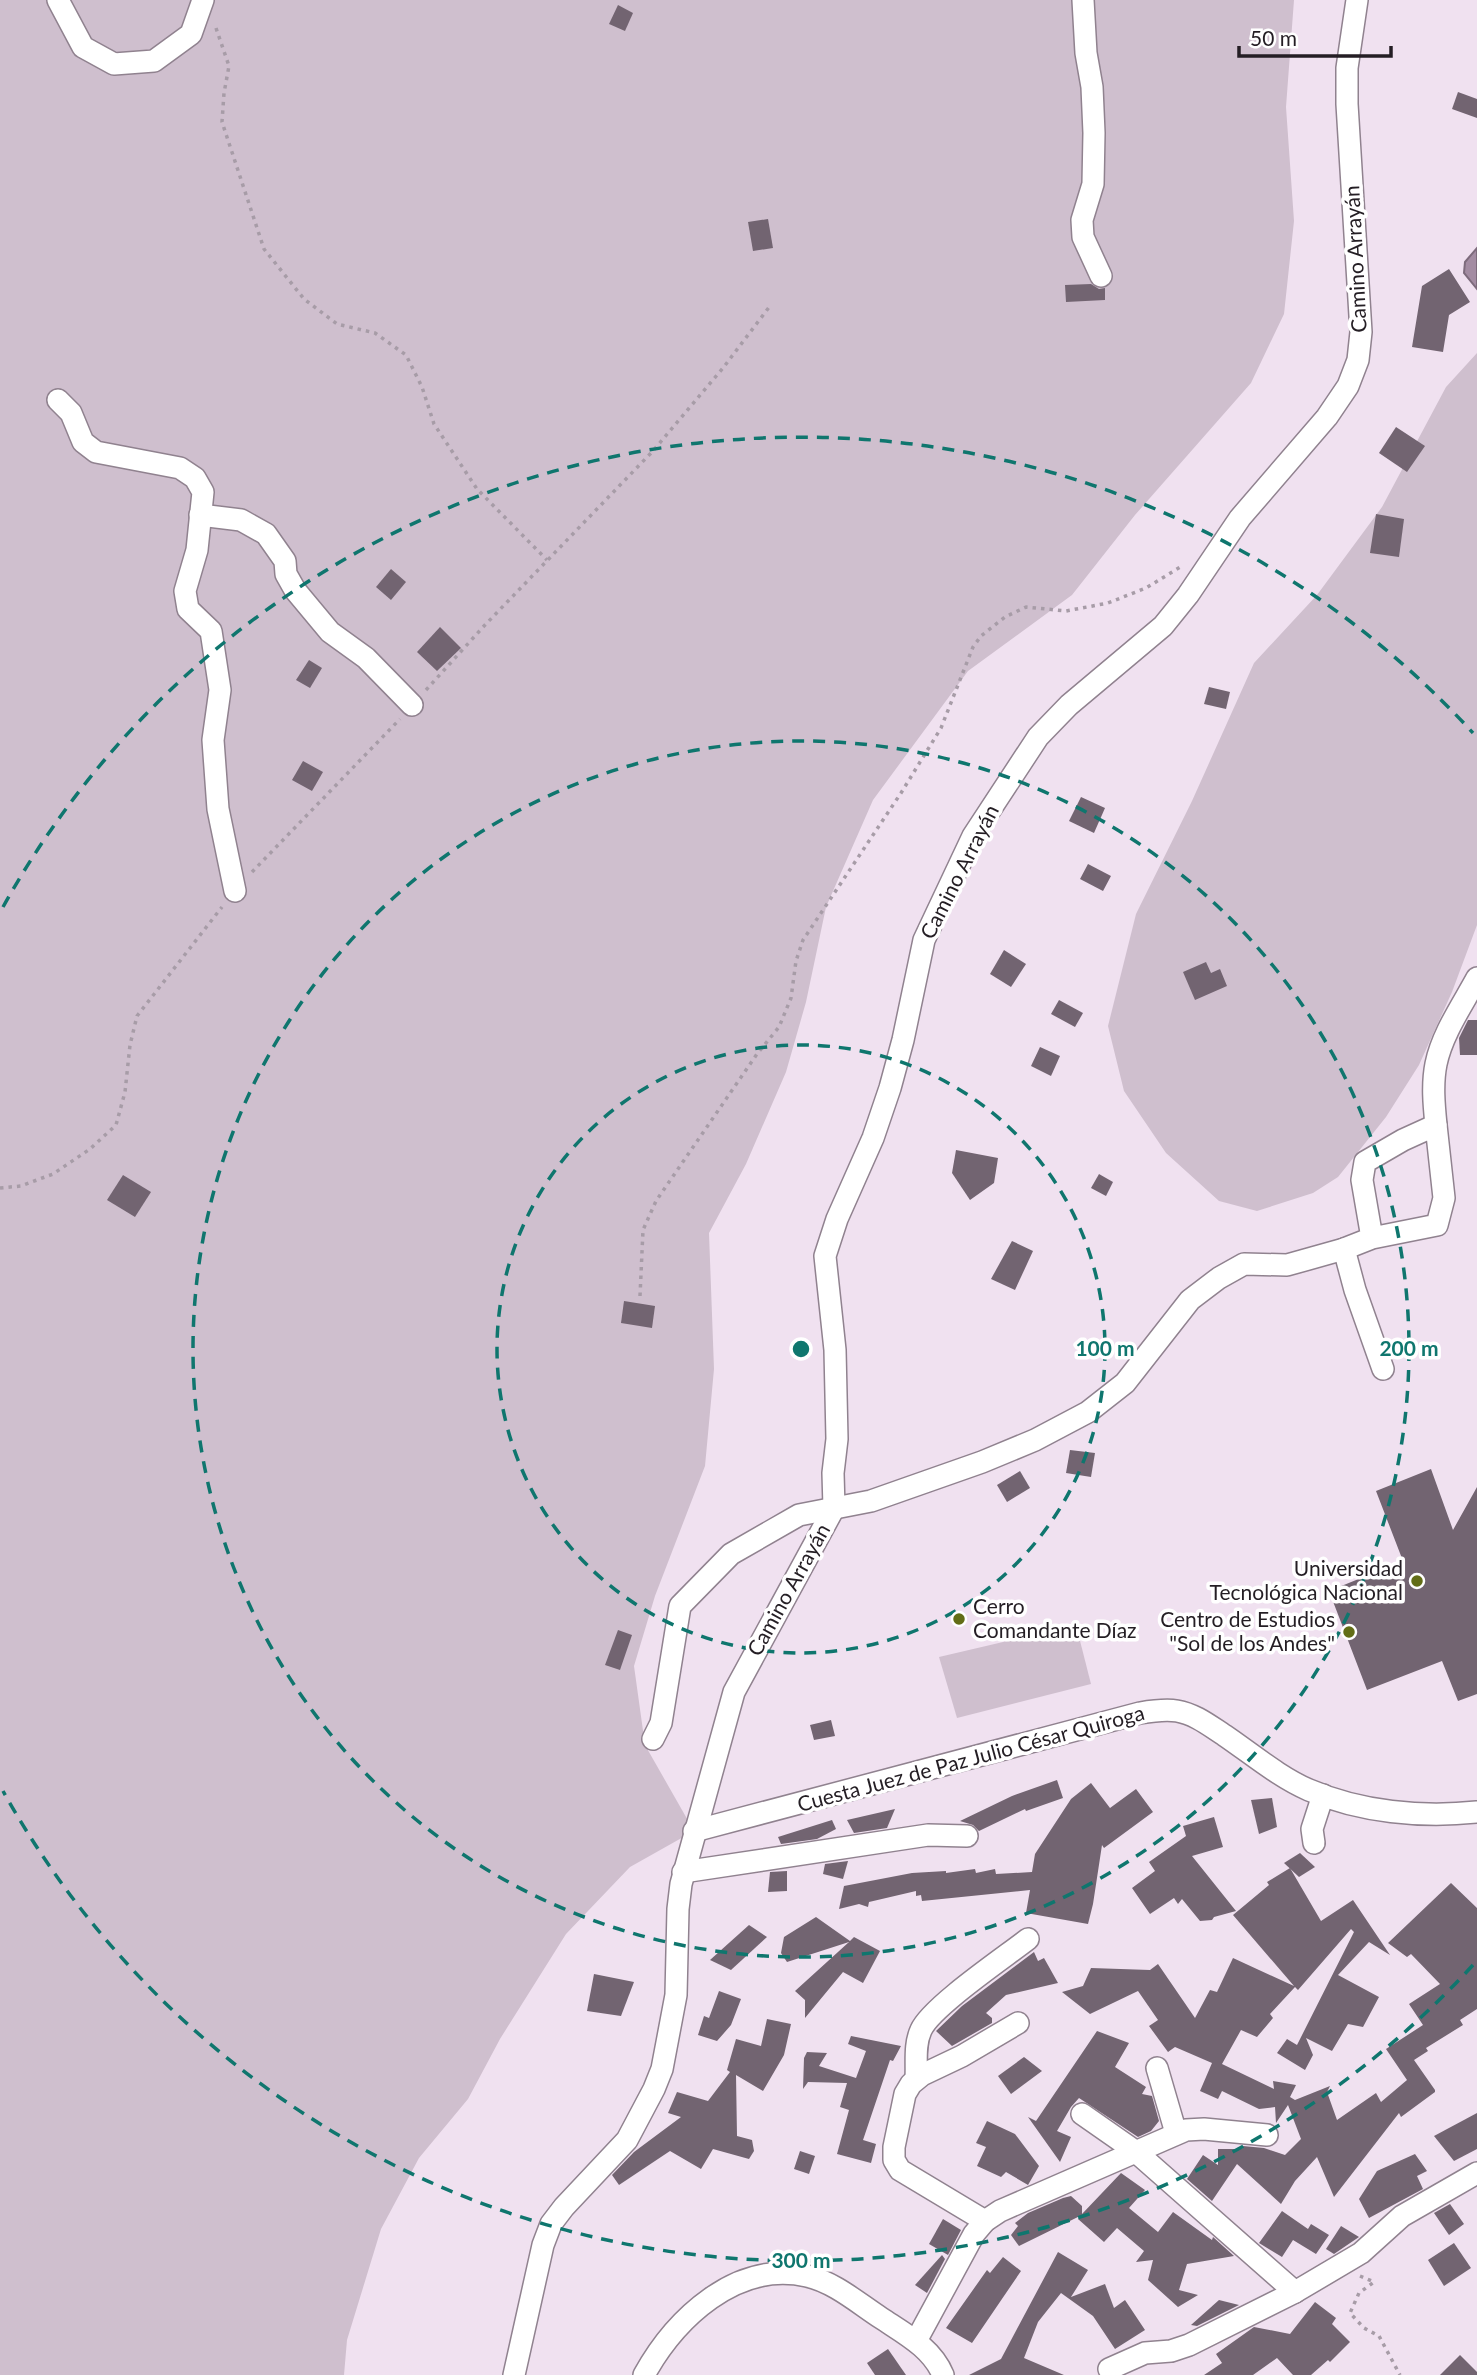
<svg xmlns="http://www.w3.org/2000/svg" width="1477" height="2375" font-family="Lato,sans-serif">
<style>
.green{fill:#cfbfce}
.water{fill:#a38ca2;stroke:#7d6b7c;stroke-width:2}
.building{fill:#726471}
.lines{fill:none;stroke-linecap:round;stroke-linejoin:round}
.minor-casing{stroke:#90828f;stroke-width:24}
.path{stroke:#a79ca7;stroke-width:3.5;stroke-dasharray:3.5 5;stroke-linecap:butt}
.minor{stroke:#fff;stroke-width:21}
.ring{fill:none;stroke:#0f766e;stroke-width:3.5;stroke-dasharray:12 9}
.poi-dot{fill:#626d16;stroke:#fff;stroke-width:2.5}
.labels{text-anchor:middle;stroke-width:7;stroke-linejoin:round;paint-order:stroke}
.street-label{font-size:21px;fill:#241e24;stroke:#fff}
.poi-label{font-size:21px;fill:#241e24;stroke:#fff;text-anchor:end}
.centre{fill:#0f766e;stroke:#fff;stroke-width:3.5}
.ring-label{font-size:21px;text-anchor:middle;font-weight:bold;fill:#0f766e;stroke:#fff;stroke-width:7;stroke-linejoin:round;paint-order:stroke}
</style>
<rect width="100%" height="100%" fill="#f0e1f0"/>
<g class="green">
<path d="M0 0H1294L1286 107 1294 221 1284 314 1251 383 1135 515 1072 595 968 671 873 800 826 907 806 1002 786 1072 746 1164 709 1233 714 1369 705 1466 655 1596 634 1666 645 1745 694 1831 630 1867 566 1934 500 2039 468 2099 419 2158 381 2229 347 2340 344 2375H0Z"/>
<path d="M1477 353V925L1452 992 1419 1065 1386 1117 1338 1177 1313 1193 1257 1211 1219 1201 1166 1153 1124 1091 1108 1026 1136 914 1192 801 1254 663 1317 595 1382 507 1446 387Z"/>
<path d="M1076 1625 1091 1684 957 1718 939 1657Z"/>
</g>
<path class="water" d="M1477 248V289L1464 273 1465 262Z"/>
<g class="building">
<path d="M618 5 633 13 625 31 609 24Z"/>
<path d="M1458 92 1477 99V118L1452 109Z"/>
<path d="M768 219 773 248 753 251 748 222Z"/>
<path d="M1449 269 1470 302 1449 315 1443 352 1412 347 1422 286Z"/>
<path d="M1091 284 1099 289 1105 288V300L1066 302 1065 285Z"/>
<path d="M1396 427 1425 446 1407 472 1379 453Z"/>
<path d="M1376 514 1404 519 1399 557 1370 553Z"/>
<path d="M391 569 406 582 391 600 376 587Z"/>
<path d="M440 627 461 648 437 671 417 652Z"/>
<path d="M309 660 322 668 310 688 296 680Z"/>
<path d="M1209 687 1230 692 1226 709 1204 704Z"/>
<path d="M303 761 323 772 312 791 292 780Z"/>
<path d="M1081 797 1105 808 1094 833 1069 821Z"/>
<path d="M1088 864 1111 876 1103 891 1080 879Z"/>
<path d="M1004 950 1026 964 1011 987 990 974Z"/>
<path d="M1206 962 1211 973 1220 969 1227 986 1195 1000 1183 972Z"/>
<path d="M1059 1000 1083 1013 1075 1027 1051 1014Z"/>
<path d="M1468 1020H1477V1055H1460L1459 1038Z"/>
<path d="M1040 1047 1060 1056 1051 1076 1031 1066Z"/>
<path d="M956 1150 998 1158 994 1183 970 1200 952 1173Z"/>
<path d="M1099 1174 1113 1182 1106 1196 1091 1188Z"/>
<path d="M123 1175 151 1192 135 1217 107 1200Z"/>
<path d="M1012 1241 1033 1251 1015 1290 991 1279Z"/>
<path d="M624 1301 655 1306 652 1328 621 1323Z"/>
<path d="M1070 1450 1095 1453 1091 1477 1066 1473Z"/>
<path d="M1431 1469 1453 1530 1477 1487V1694L1458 1701 1442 1661 1367 1690 1329 1591 1403 1561 1376 1491Z"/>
<path d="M1020 1471 1030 1488 1007 1502 997 1485Z"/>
<path d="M618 1630 632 1635 620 1670 605 1665Z"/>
<path d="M831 1720 835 1736 814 1740 810 1725Z"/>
<path d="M1057 1780 1063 1798 1026 1811 1025 1809 979 1831 973 1825 960 1821 1012 1796Z"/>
<path d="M1091 1783 1110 1808 1136 1789 1153 1812 1104 1848 1102 1845 1093 1904 1088 1924 1026 1913 1030 1890 922 1901 921 1895 916 1896V1891L869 1902 868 1907 859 1904 839 1909 844 1886 912 1873 946 1871V1873L975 1869 976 1873 995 1869 996 1874 1032 1872 1035 1854 1071 1799Z"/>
<path d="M1272 1798 1277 1827 1259 1834 1251 1800Z"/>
<path d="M895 1809 887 1828 854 1833 847 1820Z"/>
<path d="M1214 1817 1223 1847 1192 1856 1236 1911 1214 1917 1212 1920 1200 1921 1182 1899 1178 1904 1174 1898 1150 1914 1132 1888 1155 1871 1149 1862 1186 1836 1183 1826Z"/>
<path d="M832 1820 836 1829 817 1839 781 1844 778 1837Z"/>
<path d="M1300 1853 1315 1867 1299 1877 1284 1863Z"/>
<path d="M848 1861 843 1879 823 1874 825 1864Z"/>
<path d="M1290 1868 1321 1921 1353 1900 1390 1955 1369 1942 1338 1975 1379 1997 1363 2027 1348 2024 1332 2051 1306 2038 1313 2055 1305 2070 1277 2053 1287 2039 1297 2045 1354 1932 1351 1929 1298 1990 1295 1987 1270 2014 1273 2018 1257 2037 1241 2030 1222 2064 1274 2089 1273 2081 1296 2085 1290 2097 1295 2100 1330 2086 1327 2092 1337 2120 1376 2093 1381 2102 1407 2080 1386 2049 1423 2025 1409 2004 1440 1984 1411 1954 1407 1957 1388 1943 1451 1883 1477 1908V2009L1460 2020 1463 2025 1426 2048 1428 2051 1414 2060 1435 2090V2092L1401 2117 1399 2113 1334 2197 1317 2157 1295 2181 1281 2204 1237 2164 1212 2201 1187 2179 1203 2155 1218 2165V2149H1242L1243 2146 1264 2148 1285 2155 1301 2139 1288 2105 1276 2123 1275 2107 1259 2109 1222 2091 1218 2099 1200 2091 1212 2063 1175 2047 1168 2052 1149 2026 1158 2020 1138 1991 1090 2014 1062 1992 1083 1986 1091 1968 1150 1970 1158 1964 1195 2018 1210 1990 1217 1992 1233 1958 1294 1986 1233 1915 1269 1885 1267 1882Z"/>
<path d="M787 1871V1891L768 1892 770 1872Z"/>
<path d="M816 1917 850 1941 854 1937 880 1951 863 1983 843 1972 805 2018V2000L795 1991 849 1942 787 1962 781 1953 784 1937Z"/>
<path d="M749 1925 767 1937 731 1970 710 1960Z"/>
<path d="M1034 1952 1038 1961 1044 1958 1058 1983 1006 1995 986 2013 992 2018V2023L952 2046 936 2031 962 2006Z"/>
<path d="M594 1974 634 1982 621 2016 587 2011Z"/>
<path d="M719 1991 741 1999 731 2025 717 2041 698 2035 704 2016 709 2018Z"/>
<path d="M767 2019 791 2024 784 2055 763 2091 736 2075 737 2136 752 2140 754 2151 749 2159 713 2149 701 2169 670 2151 619 2185 612 2175 634 2152 681 2117 668 2113 677 2092 708 2101 730 2072 727 2070 736 2039 761 2046Z"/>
<path d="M1097 2031 1129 2043 1115 2067 1146 2087 1142 2094 1152 2096 1159 2121 1151 2131 1138 2137 1079 2098 1071 2107 1057 2131 1071 2137 1060 2162 1028 2117 1036 2121Z"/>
<path d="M851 2036 901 2046 893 2061 890 2060 863 2140 876 2144 871 2163 837 2154 849 2110 840 2107 847 2083 808 2082 803 2089 804 2058 807 2052 827 2053 819 2066 856 2078 866 2051 848 2044Z"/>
<path d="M1024 2057 1042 2071 1011 2094 998 2076Z"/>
<path d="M1477 2113V2149L1454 2161 1434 2136Z"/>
<path d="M987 2121 1015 2134 1039 2166 1028 2185 1006 2172 1001 2177 977 2166 986 2147 976 2143Z"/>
<path d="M800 2151 815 2156 809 2174 794 2169Z"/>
<path d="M1415 2154 1427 2171 1417 2176 1423 2189 1369 2218 1359 2199 1377 2171Z"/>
<path d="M1121 2173 1145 2190 1129 2208 1158 2232 1173 2212 1212 2240 1213 2237 1234 2256 1187 2264 1179 2290 1198 2295 1178 2307 1148 2280 1153 2260 1136 2262 1144 2251 1117 2228 1104 2242 1078 2219 1082 2215 1019 2246 1011 2235 1018 2226 1015 2223 1028 2213 1063 2198 1071 2196 1082 2206V2214Z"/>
<path d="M1450 2204 1464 2224 1449 2235 1434 2213Z"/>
<path d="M1282 2211 1308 2229 1311 2224 1329 2235 1316 2254 1293 2240 1282 2257 1259 2243Z"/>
<path d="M943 2219 961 2230 948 2255 929 2244Z"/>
<path d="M1341 2226 1359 2237 1334 2254 1326 2249Z"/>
<path d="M1454 2243 1471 2268 1444 2286 1428 2260Z"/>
<path d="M1058 2252 1088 2270 1071 2297 1105 2284 1114 2308 1125 2300 1145 2330 1115 2349 1093 2316 1061 2293 1038 2322 1024 2358 1064 2375H969L1001 2359Z"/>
<path d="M942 2255 945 2259 927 2293 915 2285Z"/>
<path d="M1003 2257 1021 2271 972 2343 946 2328 987 2270 990 2273Z"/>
<path d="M1219 2300 1239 2305 1197 2326 1191 2325Z"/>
<path d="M1315 2302 1336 2318 1332 2324 1350 2342 1330 2362 1328 2360 1311 2375H1293L1277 2358 1253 2375H1204L1222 2363 1216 2354 1254 2327 1290 2334Z"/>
<path d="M888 2349 906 2375H875L867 2363Z"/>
<path d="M1460 2355 1477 2372V2375H1440Z"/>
</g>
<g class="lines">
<g class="minor-casing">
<g id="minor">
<path d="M58 0 83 47 114 64 154 61 191 34 203 0"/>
<path d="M1083 0 1086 53 1092 87 1094 133 1093 184 1082 220 1083 237 1101 276"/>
<path d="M58 400 71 413 83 442 96 452 180 468 195 478 203 492 197 550 185 591 188 609 211 631 220 690 213 740 218 809 235 891"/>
<path d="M200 515 241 520 266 534 285 561 286 574 295 590 330 632 366 658 412 705"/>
<path d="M1436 1125C1434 1105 1432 1084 1436 1064 1442 1034 1463 1004 1477 978"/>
<path d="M1344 1249 1355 1290 1383 1369"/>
<path d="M653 1739 661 1723 680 1606 731 1554 799 1515 871 1501 982 1462 1035 1440 1088 1412 1125 1383 1190 1300 1219 1278 1244 1264 1287 1265 1344 1249 1372 1238 1437 1225 1444 1198 1436 1125 1403 1140 1365 1162 1362 1180 1372 1238"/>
<path d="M694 1831 1140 1713C1152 1711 1165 1709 1177 1711 1195 1714 1210 1726 1224 1735 1252 1754 1279 1777 1309 1790 1360 1812 1422 1818 1477 1812"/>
<path d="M1314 1843 1312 1829 1323 1795"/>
<path d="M683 1872 928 1835 967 1836"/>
<path d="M1157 2068 1176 2133"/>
<path d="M916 2079C917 2063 914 2045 921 2030 931 2007 1005 1957 1028 1939"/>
<path d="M1082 2114 1135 2151 1295 2292"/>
<path d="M985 2221 900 2170 894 2160V2147L905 2094 911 2084 922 2075 962 2056 1018 2023"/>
<path d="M916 2341 974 2234 985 2221 1000 2211 1186 2130 1204 2129 1267 2135"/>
<path d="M1109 2369 1145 2353 1171 2351 1189 2345 1295 2292 1361 2253 1402 2216 1477 2173"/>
<path d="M514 2375 543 2245 551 2224 564 2207 627 2140 654 2089 662 2069 676 1995 678 1909 681 1884 734 1692 834 1508 833 1473 837 1439 835 1350 825 1256 837 1219 873 1138 890 1088 903 1040 924 940 973 836 1038 737 1069 705 1163 626 1188 595 1240 518 1327 417 1348 386 1358 360 1361 332 1347 104V68L1357 0"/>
<path d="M644 2375C675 2319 736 2260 807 2276 834 2282 858 2303 881 2318 905 2334 932 2348 943 2375"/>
</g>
</g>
<g class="path">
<path d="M216 28 229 66 224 93 222 122 264 249 304 299 337 324 375 333 406 355 422 387 434 424 477 489 547 560"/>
<path d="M426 690 484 626 652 452 723 368 770 306"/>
<path d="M252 872 400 719"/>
<path d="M0 1188 21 1186 53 1174 90 1149 116 1125 125 1092 130 1045 137 1016 222 907"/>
<path d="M640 1296 643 1230 656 1201 757 1054 779 1027 791 998 796 961 803 940 901 793 941 728 973 647 981 636 1005 617 1026 607 1066 611 1108 603 1146 588 1182 566"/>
<path d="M1360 2276 1374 2282 1359 2293 1350 2313 1364 2328 1379 2336 1400 2375"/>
</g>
<use href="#minor" class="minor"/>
</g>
<g class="ring">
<circle cx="801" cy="1349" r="304"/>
<circle cx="801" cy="1349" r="608"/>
<path d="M1473 1965A912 912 0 0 1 3 1791M3 907A912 912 0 0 1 1473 733"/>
</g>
<g class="poi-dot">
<circle cx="1417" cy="1581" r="7"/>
<circle cx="959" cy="1619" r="7"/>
<circle cx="1349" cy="1632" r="7"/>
</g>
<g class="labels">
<g class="street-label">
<text transform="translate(1356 259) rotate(-93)" y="7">Camino Arrayán</text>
<text transform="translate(960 872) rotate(-63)" y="7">Camino Arrayán</text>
<text transform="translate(789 1590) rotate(-61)" y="7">Camino Arrayán</text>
<text transform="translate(971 1759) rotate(-15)" y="7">Cuesta Juez de Paz Julio César Quiroga</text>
</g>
<g class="poi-label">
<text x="1403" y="1576">Universidad<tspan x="1403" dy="24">Tecnológica Nacional</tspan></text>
<text x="973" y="1614" text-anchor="start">Cerro<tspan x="973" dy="24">Comandante Díaz</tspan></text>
<text x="1335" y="1627">Centro de Estudios<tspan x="1335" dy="24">"Sol de los Andes"</tspan></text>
</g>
</g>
<circle cx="801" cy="1349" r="10" class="centre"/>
<g class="ring-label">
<text x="1105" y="1356">100 m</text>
<text x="1409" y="1356">200 m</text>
<text x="801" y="2268">300 m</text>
</g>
<path d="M1239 46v10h152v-10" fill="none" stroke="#241e24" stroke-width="3.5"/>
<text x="1250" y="46" font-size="21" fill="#241e24" stroke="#ffffff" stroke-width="5" paint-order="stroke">50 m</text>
</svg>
